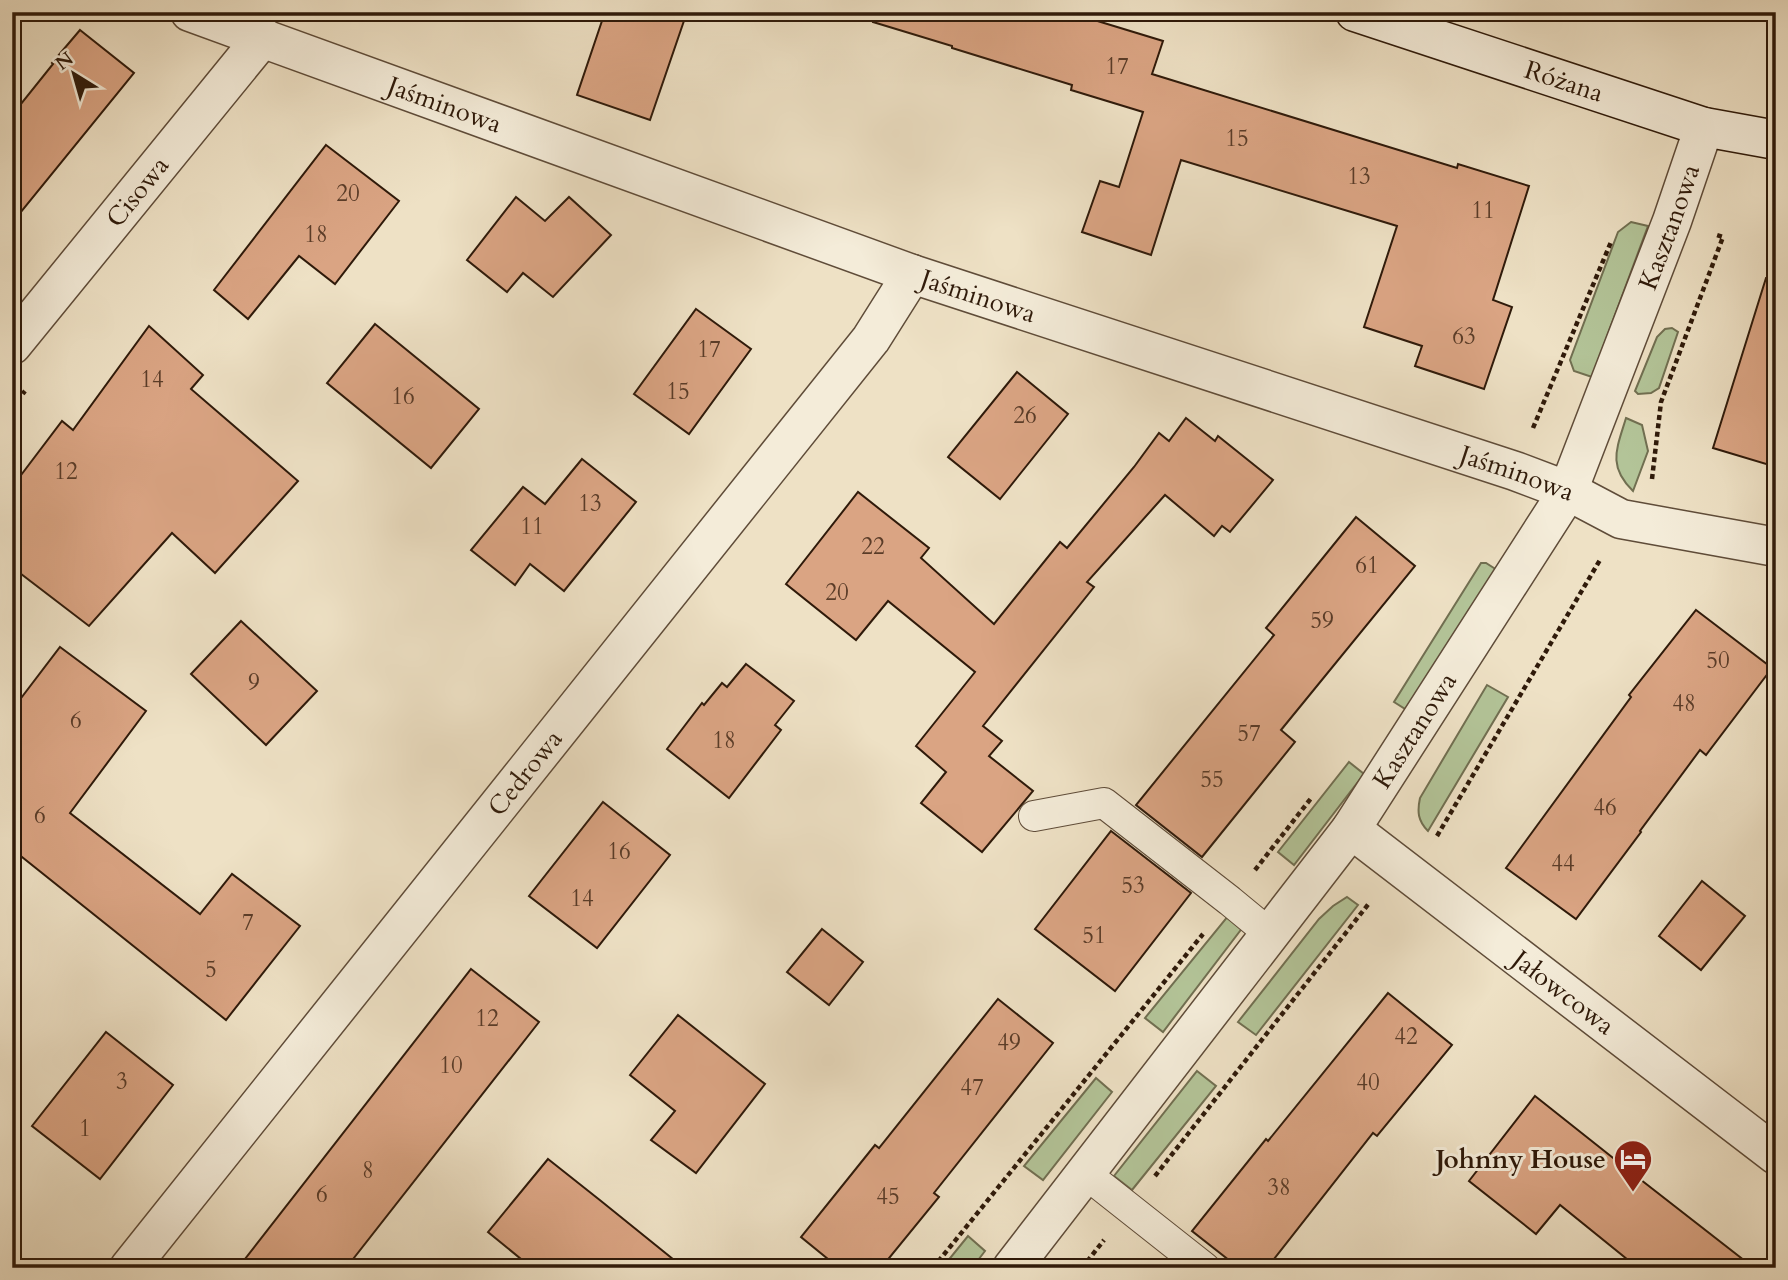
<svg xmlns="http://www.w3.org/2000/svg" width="1788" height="1280" font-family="Cardo,serif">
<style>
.green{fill:#b3c498;stroke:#716f51;stroke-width:2}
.building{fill:#daa483;stroke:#2f1a0a;stroke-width:2}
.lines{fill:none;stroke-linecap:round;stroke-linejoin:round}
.lane-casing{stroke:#5f4c39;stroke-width:32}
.street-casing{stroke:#5f4c39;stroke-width:41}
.secondary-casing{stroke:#2f1a0a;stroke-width:41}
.path{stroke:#2f1a0a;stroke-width:4.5;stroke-dasharray:5 3.5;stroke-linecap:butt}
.lane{stroke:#f4ecd9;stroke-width:30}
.street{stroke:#f4ecd9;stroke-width:38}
.secondary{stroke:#f4ecd9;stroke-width:38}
.labels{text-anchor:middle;stroke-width:6;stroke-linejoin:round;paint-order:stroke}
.number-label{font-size:23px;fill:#5a3c28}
.street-label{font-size:26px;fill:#2f1a0a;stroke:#f4ecd9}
.poi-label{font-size:26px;font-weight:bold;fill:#2f1a0a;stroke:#f4ecd9;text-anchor:end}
</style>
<rect width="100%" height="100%" fill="#eee1c5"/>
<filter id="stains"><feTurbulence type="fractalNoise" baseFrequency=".00286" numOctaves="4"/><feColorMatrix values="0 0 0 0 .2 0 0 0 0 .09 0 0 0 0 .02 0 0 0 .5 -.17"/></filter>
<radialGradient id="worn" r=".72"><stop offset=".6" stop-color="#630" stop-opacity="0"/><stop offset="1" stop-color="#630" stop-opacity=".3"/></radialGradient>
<g class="green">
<path d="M1631 222 1648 226 1592 377 1574 371 1570 360 1618 232Z"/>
<path d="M1672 328 1678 332 1659 388 1651 393 1638 394 1635 391 1657 337 1665 329Z"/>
<path d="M1626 418 1642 425 1648 451 1633 491C1607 466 1617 448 1626 418Z"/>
<path d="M1481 563H1486L1497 570 1410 712 1394 702Z"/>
<path d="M1487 685 1508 697 1428 831C1418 821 1417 812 1420 798Z"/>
<path d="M1349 762 1364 774 1294 865 1278 852Z"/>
<path d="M1347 897 1358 905 1256 1035 1238 1022 1319 919 1333 906Z"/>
<path d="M1228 916 1243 927 1163 1032 1145 1018Z"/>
<path d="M1197 1071 1216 1086 1132 1190 1114 1176Z"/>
<path d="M1096 1078 1112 1092 1043 1180 1024 1166Z"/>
<path d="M968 1236 985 1251 972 1268H942Z"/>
</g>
<g class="building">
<path d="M605 12H687L650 120 577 95Z"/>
<path d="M875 12H1068L1163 41 1152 74 1457 168 1458 164 1529 186 1493 300 1512 307 1484 389 1415 366 1422 346 1364 327 1397 226 1181 160 1151 255 1082 232 1100 181 1119 187 1143 112 1071 90 1072 85 952 48V46L873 22Z"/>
<path d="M80 30 134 73 12 223V115L53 64 52 63Z"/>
<path d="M326 145 399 201 335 284 299 256 248 319 214 290Z"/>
<path d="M516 197 545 221 569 197 611 235 553 297 523 273 507 292 467 260Z"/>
<path d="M1766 278 1776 279V467L1713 448Z"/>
<path d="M696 309 751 349 689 434 634 394Z"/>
<path d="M375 324 479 409 431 468 327 383Z"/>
<path d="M149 326 203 375 191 389 298 481 215 573 172 533 89 626 12 567V487L62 421 73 430Z"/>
<path d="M1017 372 1068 414 1000 499 948 457Z"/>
<path d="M1186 418 1215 441 1218 436 1273 480 1230 532 1222 526 1214 536 1165 495 1087 582 1094 587 983 726 1002 741 989 756 1033 791 982 852 921 803 946 772 916 746 975 672 888 601 856 640 786 584 858 492 929 548 921 558 994 624 1060 542 1067 548 1134 467 1159 433 1169 441Z"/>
<path d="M582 459 636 502 564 591 530 564 515 585 471 550 523 487 545 504Z"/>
<path d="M1356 517 1415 566 1281 730 1295 742 1202 857 1136 805 1274 635 1266 628Z"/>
<path d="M1696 610 1772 668 1706 755 1700 750 1640 831 1641 832 1576 919 1506 868 1631 697 1629 695Z"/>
<path d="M241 621 317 691 266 745 191 674Z"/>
<path d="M60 647 146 711 70 813 200 914 232 874 300 926 226 1020 12 849V710Z"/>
<path d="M746 664 794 701 775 725 781 730 729 798 667 749 702 703 704 705 722 683 727 687Z"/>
<path d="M603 802 670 855 597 948 529 896Z"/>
<path d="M1111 831 1191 893 1115 991 1035 929Z"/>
<path d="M1702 881 1745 916 1701 970 1659 936Z"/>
<path d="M822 929 863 962 829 1005 787 972Z"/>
<path d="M471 969 539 1022 346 1268H238Z"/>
<path d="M1388 993 1452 1045 1377 1136 1373 1133 1267 1268H1239L1192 1231 1266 1139 1268 1141Z"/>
<path d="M998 999 1053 1043 934 1193 939 1197 881 1268H839L801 1237 875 1145 879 1148Z"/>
<path d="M678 1015 765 1084 696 1173 651 1140 675 1111 630 1075Z"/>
<path d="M106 1032 173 1085 100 1179 32 1126Z"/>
<path d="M1535 1096 1627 1169 1754 1268H1638L1560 1205 1536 1234 1469 1181Z"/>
<path d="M548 1159 601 1201 684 1268H532L488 1232Z"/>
</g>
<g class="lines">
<g class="lane-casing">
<g id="lane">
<path d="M1034 816 1104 803 1230 901 1270 934"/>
<path d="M1086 1174 1205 1268"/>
</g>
</g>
<g class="street-casing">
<g id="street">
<path id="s1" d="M190 12 912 274 1515 471 1568 491 1621 519 1776 547"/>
<path id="s2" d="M12 345 263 37"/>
<path id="s3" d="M1351 829 1776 1155"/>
<path id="s4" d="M129 1268 871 339 912 274"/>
<path id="s5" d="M1012 1268 1351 829 1568 491 1672 221 1704 127"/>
</g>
</g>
<g class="secondary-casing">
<g id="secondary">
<path id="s6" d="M1355 12 1704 127 1776 140"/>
</g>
</g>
<g class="path">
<path d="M12 407 25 391"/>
<path d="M1533 428 1611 242"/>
<path d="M1652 479 1661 402 1723 237 1717 235"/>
<path d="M1437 836 1600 560"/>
<path d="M1255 870 1312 797"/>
<path d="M1155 1176 1370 902"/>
<path d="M12 1266 15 1268"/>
<path d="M933 1268 1203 934"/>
<path d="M1082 1268 1104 1240"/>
</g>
<use href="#lane" class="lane"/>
<use href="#street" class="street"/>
<use href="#secondary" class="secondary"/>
</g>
<defs>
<g id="hotel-pin" transform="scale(2.0125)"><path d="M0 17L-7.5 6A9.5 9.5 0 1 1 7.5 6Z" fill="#8f2418" stroke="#f4ecd9"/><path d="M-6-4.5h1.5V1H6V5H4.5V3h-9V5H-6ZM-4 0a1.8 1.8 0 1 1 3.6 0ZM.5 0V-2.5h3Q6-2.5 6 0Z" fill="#fff"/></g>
</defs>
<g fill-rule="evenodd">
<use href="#hotel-pin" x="1633" y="1159"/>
</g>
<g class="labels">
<g class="number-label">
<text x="1117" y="74">17</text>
<text x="1237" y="146">15</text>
<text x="1359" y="184">13</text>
<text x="348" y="201">20</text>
<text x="1483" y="218">11</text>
<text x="316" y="242">18</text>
<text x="1464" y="344">63</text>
<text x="709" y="357">17</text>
<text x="152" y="387">14</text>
<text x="678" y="399">15</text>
<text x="403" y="404">16</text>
<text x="1025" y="423">26</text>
<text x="66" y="479">12</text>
<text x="590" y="511">13</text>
<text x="532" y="534">11</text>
<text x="873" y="554">22</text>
<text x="1367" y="573">61</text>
<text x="837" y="600">20</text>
<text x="1322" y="628">59</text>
<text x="1718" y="668">50</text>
<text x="254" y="690">9</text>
<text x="1684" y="711">48</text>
<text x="76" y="728">6</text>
<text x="1249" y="741">57</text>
<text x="724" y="748">18</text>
<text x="1212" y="787">55</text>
<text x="1605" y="815">46</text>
<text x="40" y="823">6</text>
<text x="619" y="859">16</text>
<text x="1563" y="871">44</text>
<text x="1133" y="893">53</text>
<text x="582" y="906">14</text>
<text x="248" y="930">7</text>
<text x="1094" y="943">51</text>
<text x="211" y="977">5</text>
<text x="487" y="1026">12</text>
<text x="1406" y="1044">42</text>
<text x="1009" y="1050">49</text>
<text x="451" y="1073">10</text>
<text x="122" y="1089">3</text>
<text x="1368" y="1090">40</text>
<text x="972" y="1095">47</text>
<text x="85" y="1136">1</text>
<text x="368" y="1178">8</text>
<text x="1279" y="1195">38</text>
<text x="322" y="1202">6</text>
<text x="888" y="1204">45</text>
</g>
<g class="street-label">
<text dy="9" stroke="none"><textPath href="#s6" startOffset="220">Różana</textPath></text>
<text dy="9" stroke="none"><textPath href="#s1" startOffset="271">Jaśminowa</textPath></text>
<text dy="9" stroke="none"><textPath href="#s2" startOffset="198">Cisowa</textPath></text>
<text dy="9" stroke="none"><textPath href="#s5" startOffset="1239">Kasztanowa</textPath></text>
<text dy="9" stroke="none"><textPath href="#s1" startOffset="838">Jaśminowa</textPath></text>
<text dy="9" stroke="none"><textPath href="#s1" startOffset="1405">Jaśminowa</textPath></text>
<text dy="9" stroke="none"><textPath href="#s5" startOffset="672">Kasztanowa</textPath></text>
<text dy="9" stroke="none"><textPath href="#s4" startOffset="634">Cedrowa</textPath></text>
<text dy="9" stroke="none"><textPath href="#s3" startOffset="268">Jałowcowa</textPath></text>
</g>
<g class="poi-label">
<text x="1606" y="1168">Johnny House</text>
</g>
</g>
<rect width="1788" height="1280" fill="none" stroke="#eee1c5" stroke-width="42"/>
<rect x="14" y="14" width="1760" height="1252" fill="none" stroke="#2f1a0a" stroke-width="3.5"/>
<rect x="21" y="21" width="1746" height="1238" fill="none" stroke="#2f1a0a" stroke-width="2"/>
<g transform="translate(74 74) rotate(323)" stroke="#f4ecd9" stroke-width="5" paint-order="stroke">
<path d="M0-5L12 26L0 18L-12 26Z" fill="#2f1a0a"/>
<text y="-10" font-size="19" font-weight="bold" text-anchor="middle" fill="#2f1a0a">N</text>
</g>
<rect width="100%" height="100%" filter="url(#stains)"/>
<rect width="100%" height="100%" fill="url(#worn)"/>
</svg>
